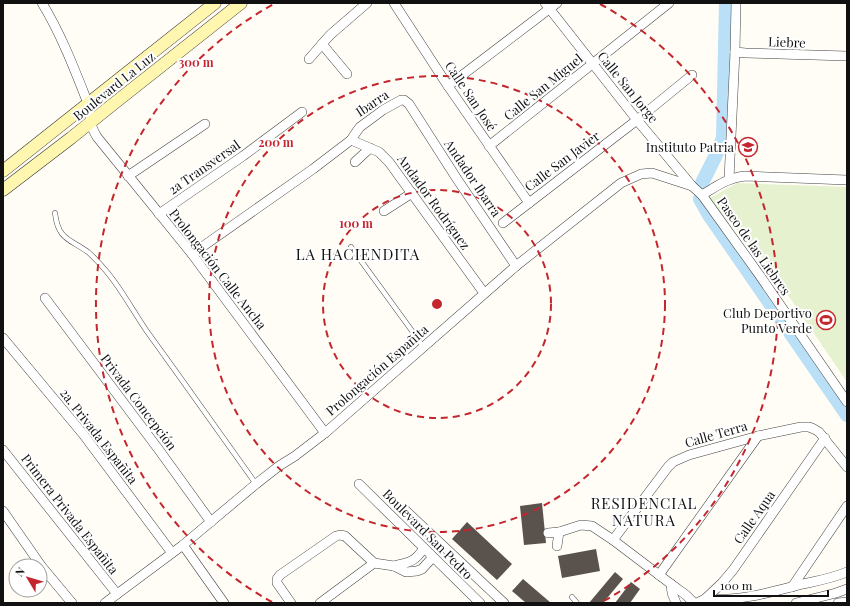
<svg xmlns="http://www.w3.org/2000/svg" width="850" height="606" font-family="'Playfair Display',serif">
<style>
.pitch{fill:#e6f2cf}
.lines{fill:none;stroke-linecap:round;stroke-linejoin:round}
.river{stroke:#b9e0f7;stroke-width:14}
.building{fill:#5a524d}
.service-casing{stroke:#444;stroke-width:5.5}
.minor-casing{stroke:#444;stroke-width:10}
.secondary-casing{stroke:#333;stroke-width:13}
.service{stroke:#fff;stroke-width:4.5}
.minor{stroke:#fff;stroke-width:9}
.secondary{stroke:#fff6b0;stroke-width:12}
.ring{fill:none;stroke:#c4262e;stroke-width:2;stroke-dasharray:7 5}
.labels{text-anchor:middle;stroke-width:4;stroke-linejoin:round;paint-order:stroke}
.street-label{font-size:13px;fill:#111;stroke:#fff}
.poi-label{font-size:13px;fill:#111;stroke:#fff;text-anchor:end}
.quarter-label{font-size:15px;letter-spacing:1px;fill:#111;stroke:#fff}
.centre{fill:#c4262e;stroke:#fff;stroke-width:2}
.ring-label{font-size:12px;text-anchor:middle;font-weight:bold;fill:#c4262e;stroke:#fff;stroke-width:4;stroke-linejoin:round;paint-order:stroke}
</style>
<rect width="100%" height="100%" fill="#fffdf5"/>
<path class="pitch" d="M737 183 847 187V382L762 257 708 199Z"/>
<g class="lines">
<g class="river">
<path d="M702 183 715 157 723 138 726 3"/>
<path d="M700 199 709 215 847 415"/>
</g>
</g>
<g class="building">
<path d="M542 503 546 543 524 545 520 506Z"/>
<path d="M467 522 512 564 497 580 452 539Z"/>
<path d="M596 549 600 571 562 578 558 556Z"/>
<path d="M615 572 623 579 603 603H589Z"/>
<path d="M523 579 551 603H526L512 591Z"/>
<path d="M631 582 640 589 630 603H615Z"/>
</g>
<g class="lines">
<g class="service-casing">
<g id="service">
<path d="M55 213C58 240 70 239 88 252 95 258 101 265 107 272 122 290 133 311 146 330 183 381 219 432 256 484"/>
<path d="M351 247 415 335 423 347"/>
<path d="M572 597 577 603"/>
</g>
</g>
<g class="minor-casing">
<g id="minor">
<path d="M42 3C61 34 74 68 87 101 90 108 89 116 91 123 92 128 94 132 97 137L192 254 325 433"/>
<path d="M394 3 448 86 529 203"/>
<path d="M545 3 637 120 692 186 702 195 758 273 847 402"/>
<path d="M736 3 735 52 746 53 847 56"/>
<path d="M322 44 347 74"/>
<path d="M309 59 330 35 367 3"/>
<path d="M448 86 557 3"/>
<path d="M351 140 379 152 389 162 484 293"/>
<path d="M489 146 669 3"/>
<path d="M355 162 370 148"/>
<path d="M128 176 205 124"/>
<path d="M729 179 735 52"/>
<path d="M702 195C717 186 727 178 745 176L847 180"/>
<path d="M384 211 412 193"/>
<path d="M159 214 243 156 302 112"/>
<path d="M503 223 637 120 692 75"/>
<path d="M192 254 313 169 351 140 357 131 360 127 383 110 401 100H404L409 104 457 179 516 266"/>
<path d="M45 298 159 450 211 522"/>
<path d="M3 338 83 434 172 553"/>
<path d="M3 450 117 594"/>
<path d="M359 484 480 603"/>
<path d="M405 510 504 603"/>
<path d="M3 511 42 567 72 603"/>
<path d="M548 533 559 532 581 525 592 526 613 540 671 584 686 595 694 603"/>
<path d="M613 540 668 467 673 462 689 455 758 436 801 427H809L814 429 819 432 847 467"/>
<path d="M183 545 224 603"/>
<path d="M557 546 559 532"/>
<path d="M394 566C409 562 415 562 423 549"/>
<path d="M659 575 758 436"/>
<path d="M671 584 672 593 676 603"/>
<path d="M792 587 847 506"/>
<path d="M705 599C738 602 771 592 803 584 817 581 833 578 847 572"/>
<path d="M105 603 183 545 256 484 279 466 295 456 325 433 516 266 621 183 641 174 652 173 692 186"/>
<path d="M291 603 277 583V579L280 575 336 536 340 535 345 536 374 563 394 566 406 572 417 571 422 569 433 557"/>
<path d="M320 603 374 563"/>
<path d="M697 603 705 599 722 583 733 570 825 438"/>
<path d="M796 603 836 593 847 589"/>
<path d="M838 603 847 602"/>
</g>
</g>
<g class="secondary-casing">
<g id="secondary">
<path d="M3 171 215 3"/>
<path d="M3 190 71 138 112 105 241 3"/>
</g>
</g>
<use href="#service" class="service"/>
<use href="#minor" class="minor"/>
<use href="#secondary" class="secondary"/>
</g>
<g class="ring">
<circle cx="437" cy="304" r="114"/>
<circle cx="437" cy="304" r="228"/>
<path d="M272 602A341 341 0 0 1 274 4M600 4A341 341 0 0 1 602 602"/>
</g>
<defs>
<g id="school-ring" transform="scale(1)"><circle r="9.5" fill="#fff" stroke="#c4262e" stroke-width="1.5"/><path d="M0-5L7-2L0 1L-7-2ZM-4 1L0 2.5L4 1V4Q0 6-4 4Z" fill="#c4262e"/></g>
<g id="stadium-ring" transform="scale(1)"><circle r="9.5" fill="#fff" stroke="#c4262e" stroke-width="1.5"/><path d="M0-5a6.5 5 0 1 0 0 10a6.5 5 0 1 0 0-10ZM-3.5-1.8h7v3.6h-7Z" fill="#c4262e"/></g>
</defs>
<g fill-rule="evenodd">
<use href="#school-ring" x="748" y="147"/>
<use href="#stadium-ring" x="826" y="320"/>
</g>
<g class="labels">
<g class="street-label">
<text transform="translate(787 42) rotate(2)" y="5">Liebre</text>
<text transform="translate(114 86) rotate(-39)" y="5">Boulevard La Luz</text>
<text transform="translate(543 87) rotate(-39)" y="5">Calle San Miguel</text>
<text transform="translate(628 87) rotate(51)" y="5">Calle San Jorge</text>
<text transform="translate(471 96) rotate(56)" y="5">Calle San José</text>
<text transform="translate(372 103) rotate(-34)" y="5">Ibarra</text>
<text transform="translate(562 161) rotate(-37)" y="5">Calle San Javier</text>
<text transform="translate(204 167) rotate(-35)" y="5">2a Transversal</text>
<text transform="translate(473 178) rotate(56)" y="5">Andador Ibarra</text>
<text transform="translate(434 202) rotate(54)" y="5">Andador Rodríguez</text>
<text transform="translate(754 246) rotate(55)" y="5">Paseo de las Liebres</text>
<text transform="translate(218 269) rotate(52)" y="5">Prolongación Calle Ancha</text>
<text transform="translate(377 370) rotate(-41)" y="5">Prolongación Españita</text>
<text transform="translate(139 402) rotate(53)" y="5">Privada Concepción</text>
<text transform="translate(716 434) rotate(-16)" y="5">Calle Terra</text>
<text transform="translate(99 436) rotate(52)" y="5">2a. Privada Españita</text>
<text transform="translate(70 514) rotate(52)" y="5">Primera Privada Españita</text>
<text transform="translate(754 517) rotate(-55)" y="5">Calle Aqua</text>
<text transform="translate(428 534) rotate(45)" y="5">Boulevard San Pedro</text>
</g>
<g class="poi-label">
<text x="734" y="152">Instituto Patria</text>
<text x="812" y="318">Club Deportivo<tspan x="812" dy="15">Punto Verde</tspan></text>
</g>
<g class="quarter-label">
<text x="358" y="260">LA HACIENDITA</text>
<text x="644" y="509">RESIDENCIAL<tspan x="644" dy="17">NATURA</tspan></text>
</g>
</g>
<circle cx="437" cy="304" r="6" class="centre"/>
<g class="ring-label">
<text x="196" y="67">300 m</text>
<text x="276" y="147">200 m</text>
<text x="356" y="228">100 m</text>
</g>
<rect width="850" height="606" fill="none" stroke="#111111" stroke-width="8"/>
<g transform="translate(28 578) rotate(308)"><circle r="19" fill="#ffffff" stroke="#a0a0a0"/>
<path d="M0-3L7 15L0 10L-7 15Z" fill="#c4262e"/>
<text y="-6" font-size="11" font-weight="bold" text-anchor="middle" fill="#111111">N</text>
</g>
<path d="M714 590v6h114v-6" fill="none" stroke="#111111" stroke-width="2"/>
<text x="720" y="590" font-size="12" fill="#111111" stroke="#ffffff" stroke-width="3" paint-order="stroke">100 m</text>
</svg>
